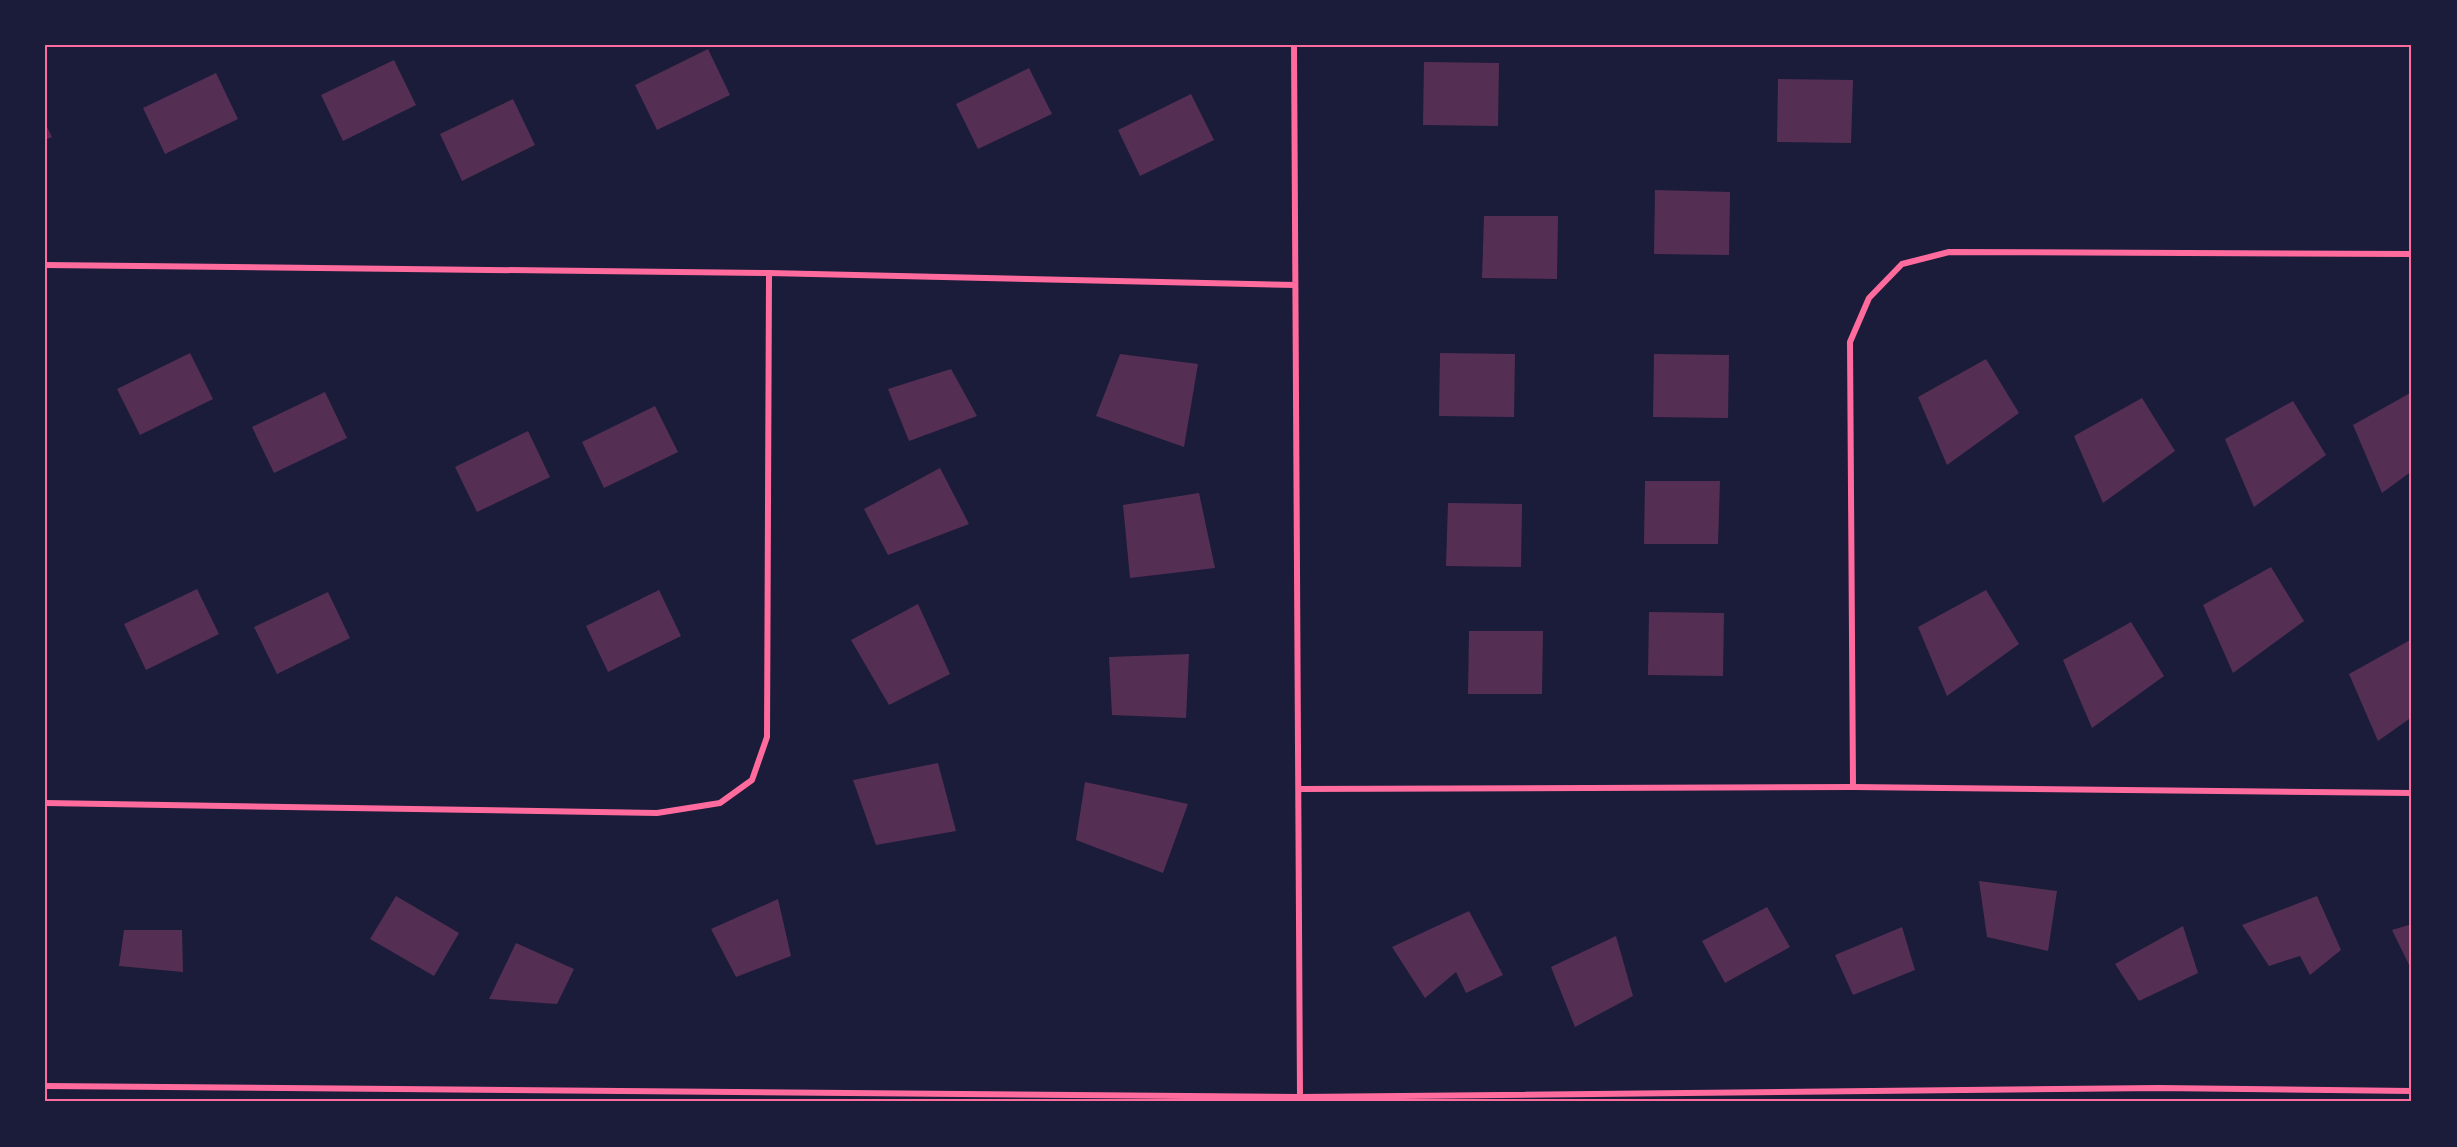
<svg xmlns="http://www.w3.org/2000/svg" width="2457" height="1147" font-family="Commissioner,sans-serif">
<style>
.building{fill:#542f53}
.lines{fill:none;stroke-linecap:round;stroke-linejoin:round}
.minor{stroke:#ff6b9d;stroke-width:6}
.neatline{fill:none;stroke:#ff6b9d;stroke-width:2}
</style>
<rect width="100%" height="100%" fill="#1b1b3a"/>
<g class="building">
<path d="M708 49 730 95 657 130 635 85Z"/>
<path d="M394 60 416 105 343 141 321 95Z"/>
<path d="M1424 62 1499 63 1498 126 1423 125Z"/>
<path d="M1029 68 1052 114 978 149 956 104Z"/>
<path d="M216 73 238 119 165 154 143 108Z"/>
<path d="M1778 79 1853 80 1851 143 1777 142Z"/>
<path d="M1191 94 1214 140 1140 176 1118 130Z"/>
<path d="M513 99 535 145 462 181 440 134Z"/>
<path d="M45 123 52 137 45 140Z"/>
<path d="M1655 190 1730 192 1729 255 1654 254Z"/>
<path d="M1484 216H1558L1557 279 1482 278Z"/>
<path d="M190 353 213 399 140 435 117 389Z"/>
<path d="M1440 353 1515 354 1514 417 1439 416Z"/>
<path d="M1120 354 1198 364 1184 447 1096 416Z"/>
<path d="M1654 354 1729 355 1728 418 1653 417Z"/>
<path d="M1986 359 2019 413 1947 465 1918 397Z"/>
<path d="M951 369 977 416 909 441 888 389Z"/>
<path d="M325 392 347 438 274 473 252 427Z"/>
<path d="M2412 392V471L2382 493 2353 425Z"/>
<path d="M2142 398 2175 451 2103 503 2074 436Z"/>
<path d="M2293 401 2326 455 2254 507 2225 439Z"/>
<path d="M655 406 678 452 604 488 582 442Z"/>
<path d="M528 431 550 477 477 512 455 467Z"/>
<path d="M940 468 969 524 888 555 864 509Z"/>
<path d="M1645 481H1720L1718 544H1644Z"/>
<path d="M1199 493 1215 568 1130 578 1123 505Z"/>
<path d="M1448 503 1522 504 1521 567 1446 566Z"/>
<path d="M2271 567 2304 621 2233 673 2203 605Z"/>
<path d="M197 589 219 634 146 670 124 624Z"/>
<path d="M659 590 681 636 608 672 586 626Z"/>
<path d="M1986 590 2019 644 1947 696 1918 627Z"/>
<path d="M328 592 350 638 277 674 254 627Z"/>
<path d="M918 604 950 674 889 705 851 640Z"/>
<path d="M1649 612 1724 613 1723 676 1648 675Z"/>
<path d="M2131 622 2164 676 2092 728 2063 660Z"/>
<path d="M1469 631H1543L1542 694H1468Z"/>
<path d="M2412 639V717L2378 741 2349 674Z"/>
<path d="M1189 654 1186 718 1112 715 1109 657Z"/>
<path d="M938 763 956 831 876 845 853 780Z"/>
<path d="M1085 782 1188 804 1163 873 1076 840Z"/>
<path d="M1979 881 2057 891 2048 951 1987 937Z"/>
<path d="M396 896 459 933 434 976 370 939Z"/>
<path d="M2317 896 2341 950 2310 975 2300 956 2269 966 2242 925Z"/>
<path d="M778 899 791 956 736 977 711 929Z"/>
<path d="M1767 907 1790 947 1725 983 1702 941Z"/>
<path d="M1469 911 1503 975 1466 993 1456 972 1425 998 1392 947Z"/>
<path d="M2412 924V971L2392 930Z"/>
<path d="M2183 926 2198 973 2139 1001 2115 964Z"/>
<path d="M1902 927 1915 970 1853 995 1835 955Z"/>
<path d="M124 930H182L183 972 119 966Z"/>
<path d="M1616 936 1633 996 1575 1027 1551 967Z"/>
<path d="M516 943 574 969 557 1004 489 999Z"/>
</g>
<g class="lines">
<g class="minor">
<path d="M1294 45 1300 1097"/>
<path d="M45 265 769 273 1295 285"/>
<path d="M1853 787 1850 342 1869 298 1902 264 1949 252 2412 254"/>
<path d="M1300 789 1853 787 2412 793"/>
<path d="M45 803 657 813 720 803 752 780 767 737 769 273"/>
<path d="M45 1086 1300 1097 2159 1088 2412 1091"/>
</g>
</g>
<rect width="2457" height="1147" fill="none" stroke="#1b1b3a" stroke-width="93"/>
<rect x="46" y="46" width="2364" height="1054" class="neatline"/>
</svg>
